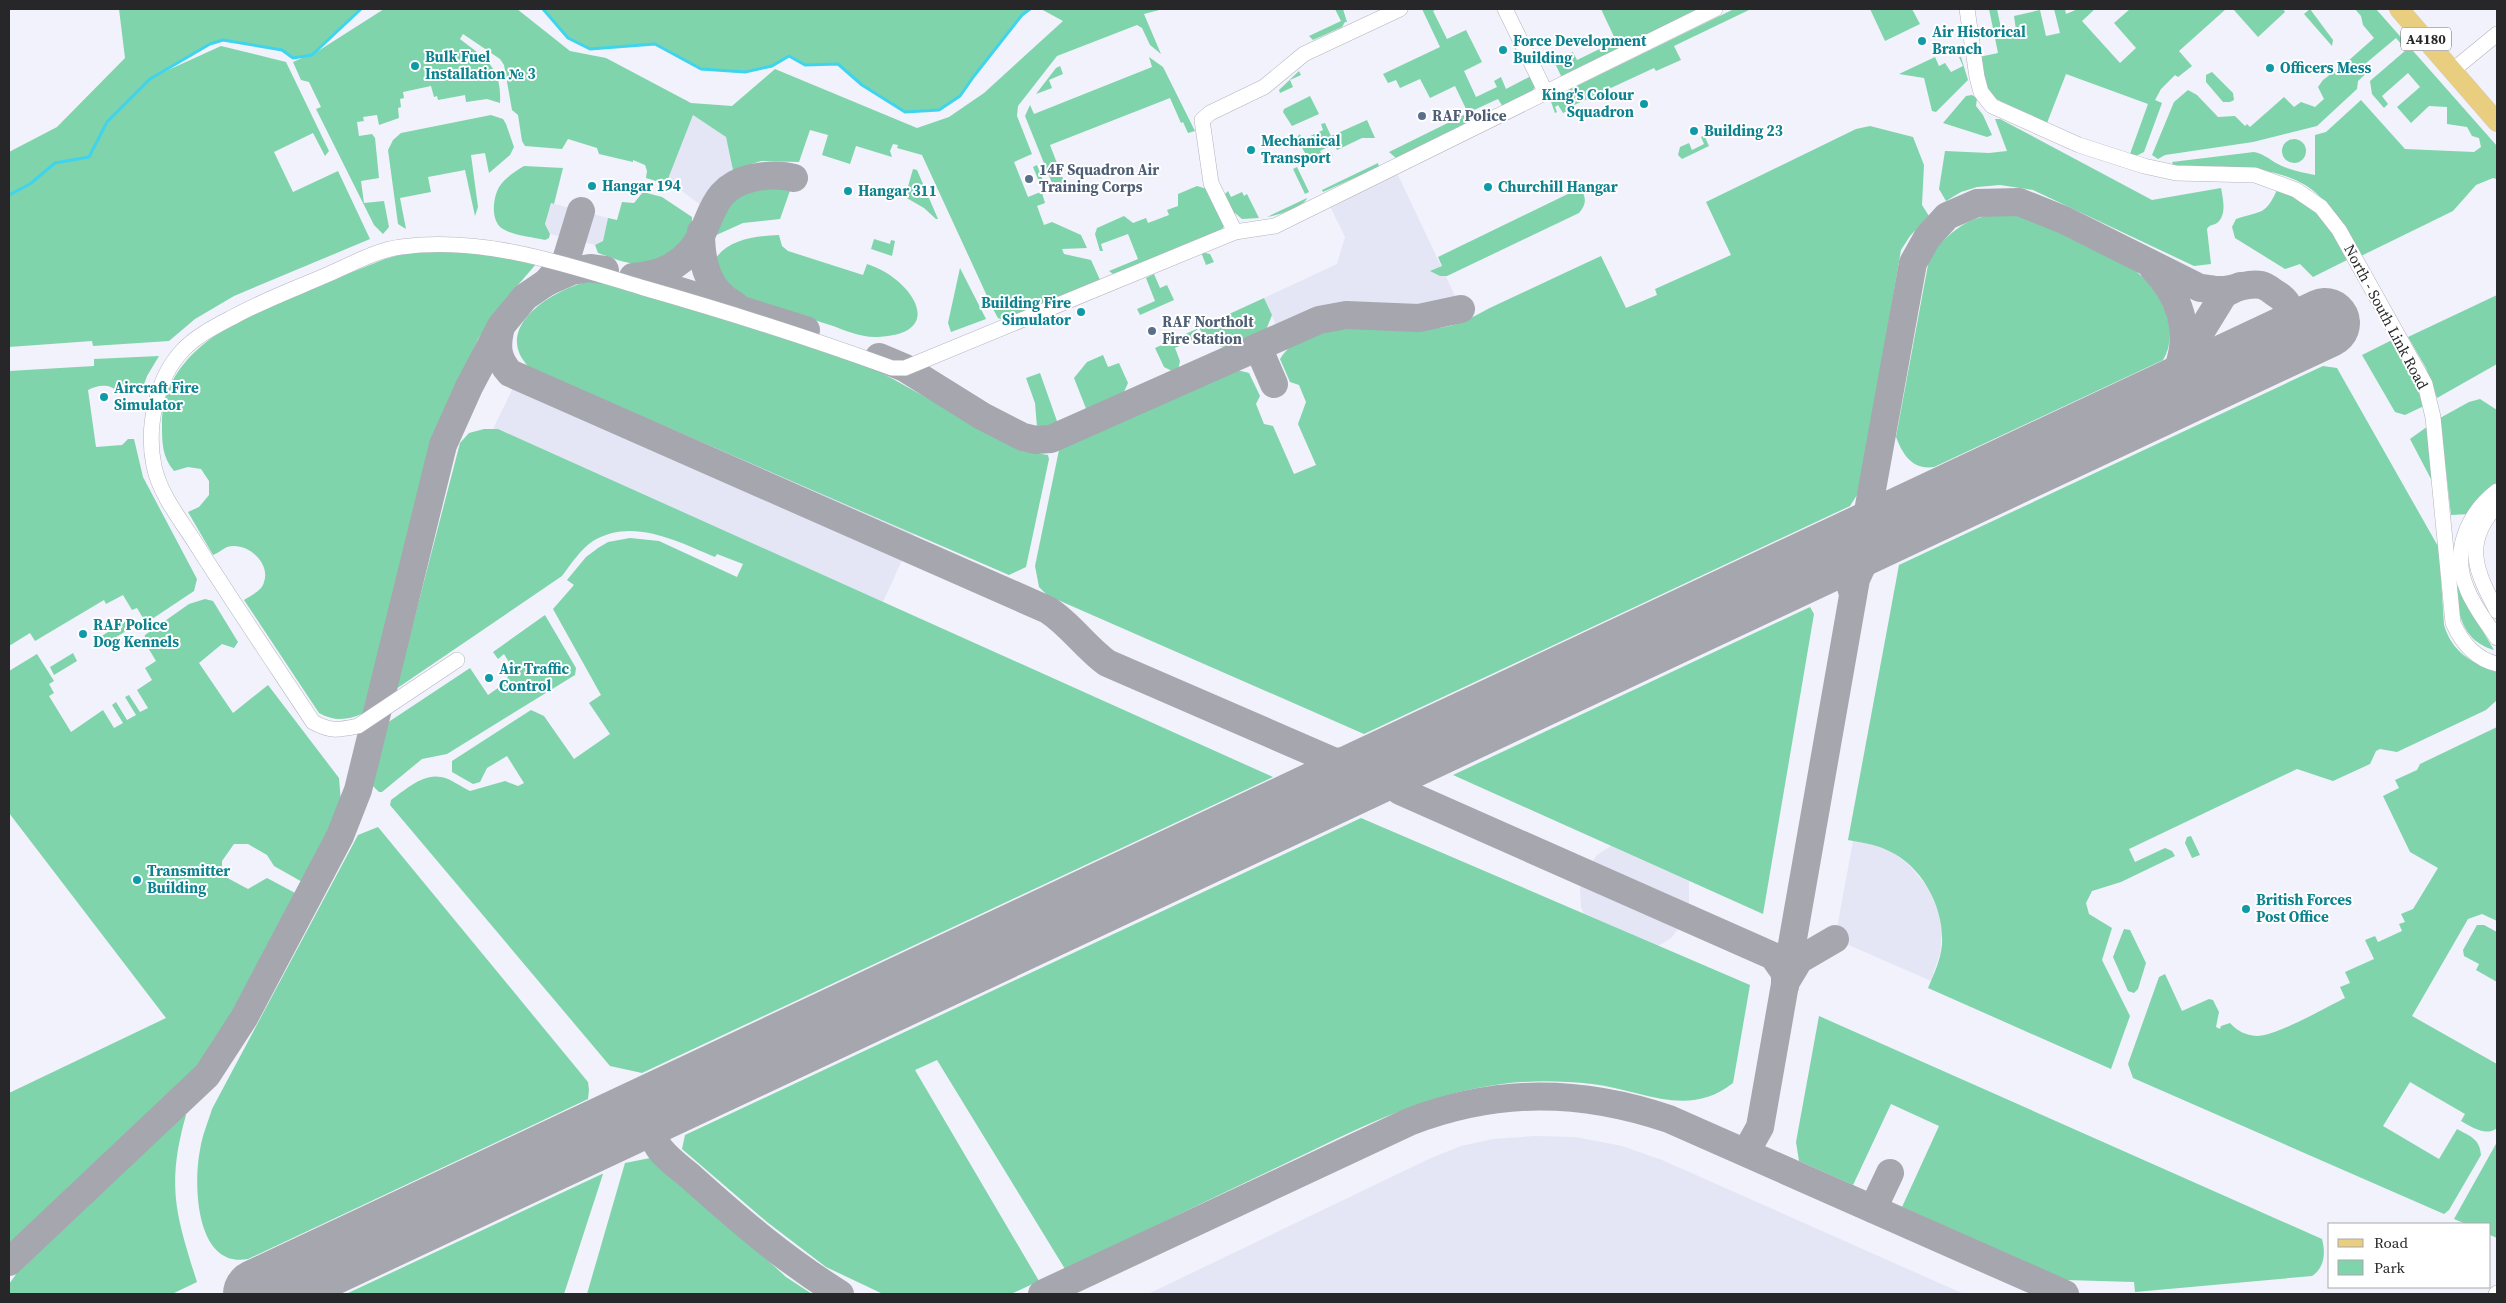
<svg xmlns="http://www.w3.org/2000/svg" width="2506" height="1303" font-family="'Source Serif 4',serif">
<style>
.built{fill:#e4e6f6}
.green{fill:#7fd4ab}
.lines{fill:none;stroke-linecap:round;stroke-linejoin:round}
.stream{stroke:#3fd4ee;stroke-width:3}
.taxiway{stroke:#a6a6ae;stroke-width:28}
.runway{stroke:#a6a6ae;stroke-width:70}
.minor-casing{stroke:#b3b4bd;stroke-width:16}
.major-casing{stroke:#cfcfd0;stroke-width:20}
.minor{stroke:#fff;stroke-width:15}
.major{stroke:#e9ce7f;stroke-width:19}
.culture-dot{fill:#0f9aa8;stroke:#fff;stroke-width:2}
.service-dot{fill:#5c6f8a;stroke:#fff;stroke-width:2}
.labels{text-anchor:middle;stroke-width:4;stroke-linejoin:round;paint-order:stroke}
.shield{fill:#fff;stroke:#68686a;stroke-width:1}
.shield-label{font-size:14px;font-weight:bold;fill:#27272a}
.culture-label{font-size:15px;font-weight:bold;fill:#0d838f;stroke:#fff;text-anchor:start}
.service-label{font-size:15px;font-weight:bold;fill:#4e5e75;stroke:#fff;text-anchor:start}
.street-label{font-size:15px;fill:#27272a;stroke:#fff}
</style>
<rect width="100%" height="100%" fill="#f1f2fb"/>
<g class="built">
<path d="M693 114 726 136 736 183 724 191 710 212 682 191 666 184Z"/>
<path d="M1397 173 1466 319 1447 327 1416 329 1348 327 1317 333 1286 348 1264 298 1337 264 1345 237 1330 206Z"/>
<path d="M551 203 608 218 603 241 595 245 550 234 545 224Z"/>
<path d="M525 363 914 534 883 602 493 429Z"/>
<path d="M1853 841 1879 846 1891 851 1910 866 1929 889 1939 915 1942 932 1940 953 1931 981 1835 939Z"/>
<path d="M1611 846 1689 881V908L1682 924 1671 938 1658 946 1584 914 1581 907 1580 888 1586 870 1597 855Z"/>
<path d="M1535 1136 1575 1137 1622 1146 1662 1160 1964 1294H1148L1431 1158 1461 1146 1493 1139Z"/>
</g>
<g class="green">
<path d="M119 9H361L315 53 384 9H517L570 51 606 58 691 103 732 106 775 69 917 128 949 117 984 93 1063 21 1041 9H1163L1144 14 1161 54 1150 45 1142 28 1137 25 1057 56 1018 106 1017 116 1032 154 1014 162 1028 197 1043 191 1033 167 1037 165 1047 191 1042 193 1045 203 1037 206 1044 225 1052 222 1081 235 1087 248 1062 249 1064 254 1091 260 1101 282 1005 321 998 318 993 309 922 155 897 148 898 145 893 144 890 151 892 157 856 146 850 164 822 155 828 135 810 130 799 162 761 161 733 170 726 137 693 115 666 184 646 178 647 171 645 165 633 160V162L599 154 597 148 568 139 562 149 525 146 522 141 518 115 512 110 504 65 500 59 463 34 460 39C486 59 502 67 500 103L487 99 466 102 465 95 438 100 437 96 434 97 431 86 403 92 404 98 400 99 401 107 398 108 399 118 379 125 377 115 363 117 364 121 357 122 359 136 372 134 375 138 379 178 361 181 364 203 384 201 389 227 383 234 374 225 316 109 321 107 309 82 301 80 293 62 309 55 293 58 282 50 223 40 210 44 155 76 221 46 286 62 329 151 325 156 313 133 274 152 293 192 338 171 370 239 234 296 195 319 169 341 93 346 92 341 9 347V152L57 127 125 58Z"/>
<path d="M543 9H1030L1022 15 974 76 960 96 939 110 905 112 862 85 838 64 805 65 789 56 772 66 745 72 701 69 655 44 590 49 568 38Z"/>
<path d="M1335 9H1343L1347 22H1345L1342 27 1313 40 1309 36 1341 21Z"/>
<path d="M1422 9H1437L1433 11 1447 39 1466 30 1482 62 1464 71 1476 97 1497 87 1494 81 1501 77 1506 89 1531 76 1536 85 1530 95 1503 107 1498 99 1474 110 1479 120 1397 159 1389 152 1468 113 1455 86 1430 98 1420 79 1400 88 1396 80 1388 83 1383 74 1440 47Z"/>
<path d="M1601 9H1701L1562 78 1554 61 1573 52 1577 60 1616 41Z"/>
<path d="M1734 9H1751L1674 46 1681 60 1656 71 1654 68 1572 106 1573 108 1563 113 1558 105 1555 107 1557 112 1555 113 1550 99Z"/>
<path d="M1870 9H1912L1920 24 1885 41Z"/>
<path d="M1989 9H1997L2002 33 2016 30 2014 16 2040 10 2046 36 2060 33 2054 9H2065L2066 14 2078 9H2095L2082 21 2120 63 2136 48 2114 23 2130 9H2226L2179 51 2192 66 2178 77 2175 75 2161 89 2155 100 2162 103 2144 152 2136 156 2130 154 2148 104 2066 74 2047 123 1996 99 1987 88 1979 57 1998 53Z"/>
<path d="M2233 9H2283L2285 12 2258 37Z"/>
<path d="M2310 9 2333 40 2332 46 2304 14Z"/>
<path d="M2355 9H2376L2497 146V179L2493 178 2476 185 2453 211 2361 256C2348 237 2336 216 2322 199 2288 161 2219 168 2173 165L2172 162 2254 152C2263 154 2268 158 2276 163 2288 170 2302 172 2315 175V135L2326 132 2361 100 2405 149 2474 152 2481 147 2479 138 2472 136 2467 127 2447 124V107L2429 106 2411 123 2397 107 2420 87 2408 73 2382 96 2388 104 2384 108 2372 94 2370 81 2406 50 2396 38 2365 64 2370 70 2358 81 2357 89 2317 126 2253 142 2165 155 2158 159 2152 155 2174 102 2188 90 2197 95 2218 117 2235 116 2245 126 2247 124 2250 127 2284 97 2294 107 2301 102 2315 107 2324 99 2318 87 2323 80 2340 67 2345 72 2352 66 2348 61 2374 38 2363 25 2361 16Z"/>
<path d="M1149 57 1163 67 1195 131 1188 133 1183 122 1181 123 1170 98 1050 145 1065 184 1054 188 1025 116 1030 105 1034 114 1152 67Z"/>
<path d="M1935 57 1939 66 1945 63 1951 72 1963 66 1959 57H1961L1968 80 1936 112 1932 111 1924 78 1899 74Z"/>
<path d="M1060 66 1063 74 1049 80 1052 88 1036 94 1056 68Z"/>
<path d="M1299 71 1301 75 1290 80 1293 87 1280 93 1279 90Z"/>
<path d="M2212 72 2233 93 2234 100 2230 102H2223L2206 82V75Z"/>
<path d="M1972 95 1977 98 1976 106 1983 115 1992 135 1987 137 1943 123 1966 96Z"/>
<path d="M1310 96 1319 114 1292 126 1283 112 1284 109Z"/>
<path d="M491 115 503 119 506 124 514 147 510 155 489 173 485 153 471 155 478 207 475 216 465 170 428 177 431 192 400 198 406 229 398 224 388 150 393 140 401 133Z"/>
<path d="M1995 119H2000L2152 200 2221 188C2223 199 2227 215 2217 223 2212 226 2210 224 2207 229L2211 264 2194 266 2033 190 2000 185 1977 187 1961 192 1946 201 1939 189 1945 151 1989 153 2007 151Z"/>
<path d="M1367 120 1375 138H1362L1337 150 1334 144 1320 151 1323 156 1331 152 1333 156C1309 167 1307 158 1297 137L1300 134 1302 140 1323 130 1321 124 1325 123 1331 136Z"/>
<path d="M1870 126 1913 137 1924 165 1922 205 1929 216 1910 236 1901 250 1861 482 1857 495 1850 506 1364 734 1067 604 1047 595 1039 587 1035 566 1059 450 1237 370 1249 373 1260 396 1256 404 1264 424 1273 426 1294 474 1316 465 1298 424 1306 402 1299 385 1290 382 1280 359C1309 311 1398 334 1445 327 1461 325 1479 313 1494 306 1530 289 1565 273 1601 256L1626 308 1657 295 1655 289 1731 255 1706 202 1856 129Z"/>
<path d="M1704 135 1709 146 1682 159 1678 155 1680 147 1689 143 1692 150 1704 144 1701 137Z"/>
<circle cx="2294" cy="151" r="12"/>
<path d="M1378 163 1379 167 1323 192 1322 190Z"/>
<path d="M524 166 563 168 554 204 551 203 545 224 550 234 549 238 545 240C532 237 514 236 503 229 489 221 493 193 502 183 508 176 516 171 524 166Z"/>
<path d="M1297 167 1309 192 1305 194 1293 169Z"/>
<path d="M913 169 917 170 938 219H936L924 208 905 197Z"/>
<path d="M782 184 792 185 780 219 743 223 712 237C724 200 743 186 782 184Z"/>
<path d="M1197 186 1207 189 1224 226 1221 231 1113 274 1109 271 1138 259 1128 234 1101 244 1103 251H1100L1095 234 1097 228 1124 216 1133 223 1146 218 1148 223 1169 215 1167 210 1178 206V194Z"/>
<path d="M1569 186 1578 187C1587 195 1587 204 1579 213L1447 276H1440L1430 271 1442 266 1438 257 1572 192Z"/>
<path d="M2278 188 2310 206 2323 220 2351 258 2313 277 2300 264 2285 269 2235 238 2232 227 2236 219C2263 210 2265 216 2278 188Z"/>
<path d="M1228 191 1231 197 1242 192 1244 196 1247 194 1259 218 1242 219 1235 213 1232 214 1224 195Z"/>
<path d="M643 192 662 197 692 217C693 244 662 266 636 264 624 263 610 257 598 253L595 245 603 241 608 218 617 220 622 202 634 203Z"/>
<path d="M1307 198C1305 206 1276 216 1267 217Z"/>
<path d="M2020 213 2132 268C2158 287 2182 328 2163 360L1934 467C1912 470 1903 455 1896 437L1930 254C1964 219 1972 215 2020 213Z"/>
<path d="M779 235 782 246 788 251 863 275 867 264C910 277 950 334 878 337 861 338 845 330 830 325 802 316 774 307 746 298 730 289 719 277 716 258 729 239 757 236 779 235Z"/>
<path d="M874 239 890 244 891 240 895 241 892 256 871 249Z"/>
<path d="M444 251 482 253 537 263 505 300 478 339 432 447 364 713C348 720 335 722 319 713L244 600C251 595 262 591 264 582 271 562 246 541 227 547 223 549 218 553 213 555L188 512 199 507 209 495V481L201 469 188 467 174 471C162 457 162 442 162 425 162 349 244 316 303 292 330 281 357 270 385 259L406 253Z"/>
<path d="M1201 252 1210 254 1214 262 1206 265Z"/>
<path d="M960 268 986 319 951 332 948 323Z"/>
<path d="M1154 274 1160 288 1167 285 1174 300 1140 315 1137 309 1155 301 1146 278Z"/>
<path d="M597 280 858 361 893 379 1022 451 1048 455 1049 459 1026 567 1009 575 530 368C487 326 561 284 597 280Z"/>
<path d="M2497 295V364L2437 398 2426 368 2408 337Z"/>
<path d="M1264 298 1272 315 1266 330 1226 347 1210 345 1199 328 1191 335 1193 340 1175 348 1180 361 1178 370 1174 372 1164 367 1155 348Z"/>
<path d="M2392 340 2420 385 2426 405 2405 415 2395 412 2362 355Z"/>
<path d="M1103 355 1108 367 1119 363 1128 383 1122 396 1087 411 1074 378 1087 362Z"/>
<path d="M159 356 147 376 142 390 117 392C111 383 97 385 88 390L96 447 122 445 128 439H134L143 477 197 579 194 591 146 623 137 608 132 610 123 595 106 604 104 600 35 641 30 633 9 646V371L94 366V359Z"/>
<path d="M2323 366 2337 368 2439 548 2444 625C2452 652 2472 664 2497 671V700L2486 710 2397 752 2380 749 2376 751 2370 764 2333 781 2297 769 2129 849 2135 862 2165 848 2172 851 2175 856 2121 882 2092 891 2086 903 2089 914 2112 928 2102 960 2130 1016 2111 1069 1928 988C1934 974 1941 959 1942 944 1944 907 1922 866 1889 851 1876 844 1862 843 1848 840L1899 565Z"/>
<path d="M1040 373 1058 424 1047 428 1037 427 1035 403 1026 378Z"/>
<path d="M2480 399 2497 410V486L2470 514 2451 515 2440 418 2469 402Z"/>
<path d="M2428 426 2432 481 2410 439Z"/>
<path d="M484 429H498L1273 777 642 1073 610 1066 390 805 391 800C405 790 423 773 441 777 450 778 461 787 470 791L505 781 518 786 524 783 507 756 487 768 480 782 473 784 452 772V761L531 710 544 716 574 759 610 734 589 703 601 695 553 609 574 585 567 580 586 557 598 548 608 542 630 538 659 541 737 577 743 564 717 554 715 557C678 542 633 517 593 541 580 550 571 564 562 576L396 689 460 443 469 433Z"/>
<path d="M2453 565 2465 601 2494 650C2454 638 2458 600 2453 565Z"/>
<path d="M205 599 213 601 238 642 234 648 222 644 199 663 233 713 268 685 339 778 341 802 334 827 304 883 274 866 267 855 248 844H234L222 861V875L248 889 267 878 297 894 214 1048 203 1063 9 1244V1093L166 1018 9 813V671L37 654 54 681 49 684 54 693 49 696 71 732 103 710 114 728 123 723 112 705 116 702 127 720 136 715 125 697 129 695 140 712 148 708 137 690 152 680 145 668 156 661 144 641 145 635 189 604Z"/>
<path d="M1810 607 1814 614 1763 914 1453 775Z"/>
<path d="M545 615 576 668 575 675 447 754 422 759 382 792H379L372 785 387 723 470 668 488 695 505 683 512 667 504 654 498 659 493 652Z"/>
<path d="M126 621 131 628 100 647 95 640Z"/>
<path d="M73 653 77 661 54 675 50 667Z"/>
<path d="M2497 727V921L2482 914 2468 919 2412 1016 2497 1064V1128C2486 1137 2472 1127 2461 1121L2465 1114 2410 1082 2383 1126 2439 1159 2457 1129C2470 1136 2480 1139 2481 1155L2449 1210 2444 1214 2133 1078 2128 1064 2159 977 2165 974 2182 1011 2209 999 2213 1000 2219 1012 2216 1027 2220 1029 2221 1026 2230 1023C2237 1031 2245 1035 2257 1036 2276 1036 2325 1008 2345 998L2340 987 2350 983 2345 972 2374 959 2365 940 2375 936 2378 942 2402 931 2399 924 2405 922 2401 914 2413 909 2438 868 2410 852 2383 796 2399 788 2395 780 2417 770 2420 764Z"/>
<path d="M1361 818 1750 985 1733 1083C1688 1119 1643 1090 1592 1084 1563 1081 1532 1080 1502 1084 1422 1094 1351 1132 1280 1166 1208 1200 1137 1235 1065 1269L937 1060 915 1070 1039 1281 1011 1294H883L826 1267 767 1222 682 1149 685 1135Z"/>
<path d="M378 827 588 1082 589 1090 588 1099 248 1259C196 1269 193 1185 200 1150 202 1136 208 1122 212 1109L358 835Z"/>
<path d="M2191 836 2200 855 2192 858 2185 843 2187 837Z"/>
<path d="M2477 925H2484L2497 932V982L2476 970 2479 964 2464 956 2463 950Z"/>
<path d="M2124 929 2130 930 2146 963 2138 989 2134 993 2128 991 2113 957Z"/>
<path d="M1819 1016 2322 1239C2326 1254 2324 1268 2312 1276L2135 1292 2134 1282 2066 1280 1902 1207 1939 1126 1891 1104 1853 1185 1799 1161 1796 1142Z"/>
<path d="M183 1115H186C166 1186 176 1215 197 1282L172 1294H9V1284L17 1273Z"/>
<path d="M2497 1142V1238L2490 1235V1224H2466L2454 1219Z"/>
<path d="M655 1157 786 1277 812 1294H587L625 1163Z"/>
<path d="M603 1174 564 1294H346L602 1174Z"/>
</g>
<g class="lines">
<g class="stream">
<path d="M543 9 568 38 590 49 655 44 701 69 745 72 772 66 789 56 805 65 838 64 862 85 905 112 939 110 960 96 974 76 1022 15 1030 9"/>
<path d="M9 195 30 184 55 163 89 157 107 122 150 79 210 44 223 40 282 50 293 58 312 55 361 9"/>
</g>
<g class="taxiway">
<path d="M701 232C701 261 707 291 735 305"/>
<path d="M633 277C655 275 672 270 688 254 715 226 705 189 752 178 766 175 780 174 794 178"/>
<path d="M547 282 566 260 581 211"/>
<path d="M677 290 806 330"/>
<path d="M501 327C496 346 497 359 510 373L1048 610C1071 625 1085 647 1107 663L1333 761C1366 768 1393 763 1423 749"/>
<path d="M1258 347 1274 384"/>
<path d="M879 357 905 368 982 416 1023 437 1036 440 1051 439 1319 320 1346 315 1419 318 1461 309"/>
<path d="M2184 359 2224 294 2240 286"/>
<path d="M2149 409C2159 396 2173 383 2178 368 2192 330 2179 295 2153 268"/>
<path d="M1842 553 1858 541 1865 528 1913 263 1927 238 1947 216 1977 203 2019 202 2064 220 2200 288C2206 288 2213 290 2219 290 2233 291 2247 282 2261 285 2266 286 2271 290 2275 293 2298 306 2291 328 2278 346"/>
<path d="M1796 575C1820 564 1846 562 1853 594"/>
<path d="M1407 757 1394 771 1395 785 1400 791 1773 956 1785 973V986"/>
<path d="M1334 792C1353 783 1369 779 1389 786"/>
<path d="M1787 980 1799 960 1835 939"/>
<path d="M670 1100C658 1111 649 1123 655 1140 660 1155 681 1168 692 1178 741 1222 784 1259 840 1294"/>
<path d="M1746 1152 1760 1127 1856 579C1872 541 1891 531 1926 514"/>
<path d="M1873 1209 1890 1173"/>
<path d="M9 1262 207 1075 244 1018 310 893 340 836 358 790 443 445 469 387 501 326 525 297 547 282 572 271 590 268 605 270"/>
<path d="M1042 1294 1409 1122C1497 1088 1580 1089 1669 1119L2065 1294"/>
</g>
<path class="runway" d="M258 1294C946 969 1638 652 2325 323"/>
<g class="minor-casing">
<g id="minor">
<path d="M1505 9 1546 93"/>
<path d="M1967 9 1977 77 1981 92 1992 106 2079 145 2144 166 2176 173 2255 175 2296 190 2321 207 2339 230 2425 384 2433 417 2453 623C2462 643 2475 659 2497 664"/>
<path d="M2453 70 2497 34"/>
<path d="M1235 232 1211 183 1202 120 1210 113 1264 87 1304 54 1400 9"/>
<path d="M2497 491C2467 514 2451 553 2467 589 2474 607 2487 623 2497 638"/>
<path d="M2497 506C2462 542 2476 572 2497 611"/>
<path d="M457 660 358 726C339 730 331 732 313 722 274 663 234 604 196 544 181 520 160 495 154 466 146 428 156 378 183 350 196 336 216 326 233 317 264 300 297 288 329 274 352 264 377 250 401 247 485 236 565 264 644 288 728 312 810 338 892 368H905L1235 232 1275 226 1715 9"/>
<path d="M2496 1294 2497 1293"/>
</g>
</g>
<g class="major-casing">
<path id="major" d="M2399 9 2497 122"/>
</g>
<use href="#minor" class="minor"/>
<use href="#major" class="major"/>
</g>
<g class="culture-dot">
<circle cx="1922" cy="41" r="5"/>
<circle cx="1503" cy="50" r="5"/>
<circle cx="415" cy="66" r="5"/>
<circle cx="2270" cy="68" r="5"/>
<circle cx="1644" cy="104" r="5"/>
<circle cx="1694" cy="131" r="5"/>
<circle cx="1251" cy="150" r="5"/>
<circle cx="592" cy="186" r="5"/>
<circle cx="1488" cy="187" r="5"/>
<circle cx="848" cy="191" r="5"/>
<circle cx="1081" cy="312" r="5"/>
<circle cx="104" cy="397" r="5"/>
<circle cx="83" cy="634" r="5"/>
<circle cx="489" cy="678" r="5"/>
<circle cx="137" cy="880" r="5"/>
<circle cx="2246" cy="909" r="5"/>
</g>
<g class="service-dot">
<circle cx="1422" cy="116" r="5"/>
<circle cx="1029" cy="179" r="5"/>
<circle cx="1152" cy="331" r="5"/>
</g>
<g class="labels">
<rect class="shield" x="2401" y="27.5" width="50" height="23" rx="4"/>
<g class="shield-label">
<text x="2426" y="44">A4180</text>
</g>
<g class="culture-label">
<text x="1932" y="37">Air Historical<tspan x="1932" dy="17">Branch</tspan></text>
<text x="1513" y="46">Force Development<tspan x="1513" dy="17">Building</tspan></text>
<text x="425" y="62">Bulk Fuel<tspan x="425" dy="17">Installation № 3</tspan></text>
<text x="2280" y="73">Officers Mess</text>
<text x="1634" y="100" text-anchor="end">King's Colour<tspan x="1634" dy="17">Squadron</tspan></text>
<text x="1704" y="136">Building 23</text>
<text x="1261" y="146">Mechanical<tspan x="1261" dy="17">Transport</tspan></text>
<text x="602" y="191">Hangar 194</text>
<text x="1498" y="192">Churchill Hangar</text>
<text x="858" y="196">Hangar 311</text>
<text x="1071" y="308" text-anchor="end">Building Fire<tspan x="1071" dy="17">Simulator</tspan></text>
<text x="114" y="393">Aircraft Fire<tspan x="114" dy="17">Simulator</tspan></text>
<text x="93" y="630">RAF Police<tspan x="93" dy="17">Dog Kennels</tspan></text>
<text x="499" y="674">Air Traffic<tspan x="499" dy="17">Control</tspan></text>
<text x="147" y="876">Transmitter<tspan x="147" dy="17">Building</tspan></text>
<text x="2256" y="905">British Forces<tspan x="2256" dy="17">Post Office</tspan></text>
</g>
<g class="service-label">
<text x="1432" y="121">RAF Police</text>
<text x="1039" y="175">14F Squadron Air<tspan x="1039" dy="17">Training Corps</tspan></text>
<text x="1162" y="327">RAF Northolt<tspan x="1162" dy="17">Fire Station</tspan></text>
</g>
<g class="street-label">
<text transform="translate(2386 317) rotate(62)" y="5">North - South Link Road</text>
</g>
</g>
<rect width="2506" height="1303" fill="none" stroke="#27272a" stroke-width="20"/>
<rect x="2328" y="1223" width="162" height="65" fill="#ffffff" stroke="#a9a9aa"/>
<rect x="2338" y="1239" width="25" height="8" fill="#e9ce7f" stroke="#a9a9aa"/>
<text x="2374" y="1248" font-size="15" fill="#27272a">Road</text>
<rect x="2338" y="1260" width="25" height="15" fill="#7fd4ab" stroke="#a9a9aa"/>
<text x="2374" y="1273" font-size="15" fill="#27272a">Park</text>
</svg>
